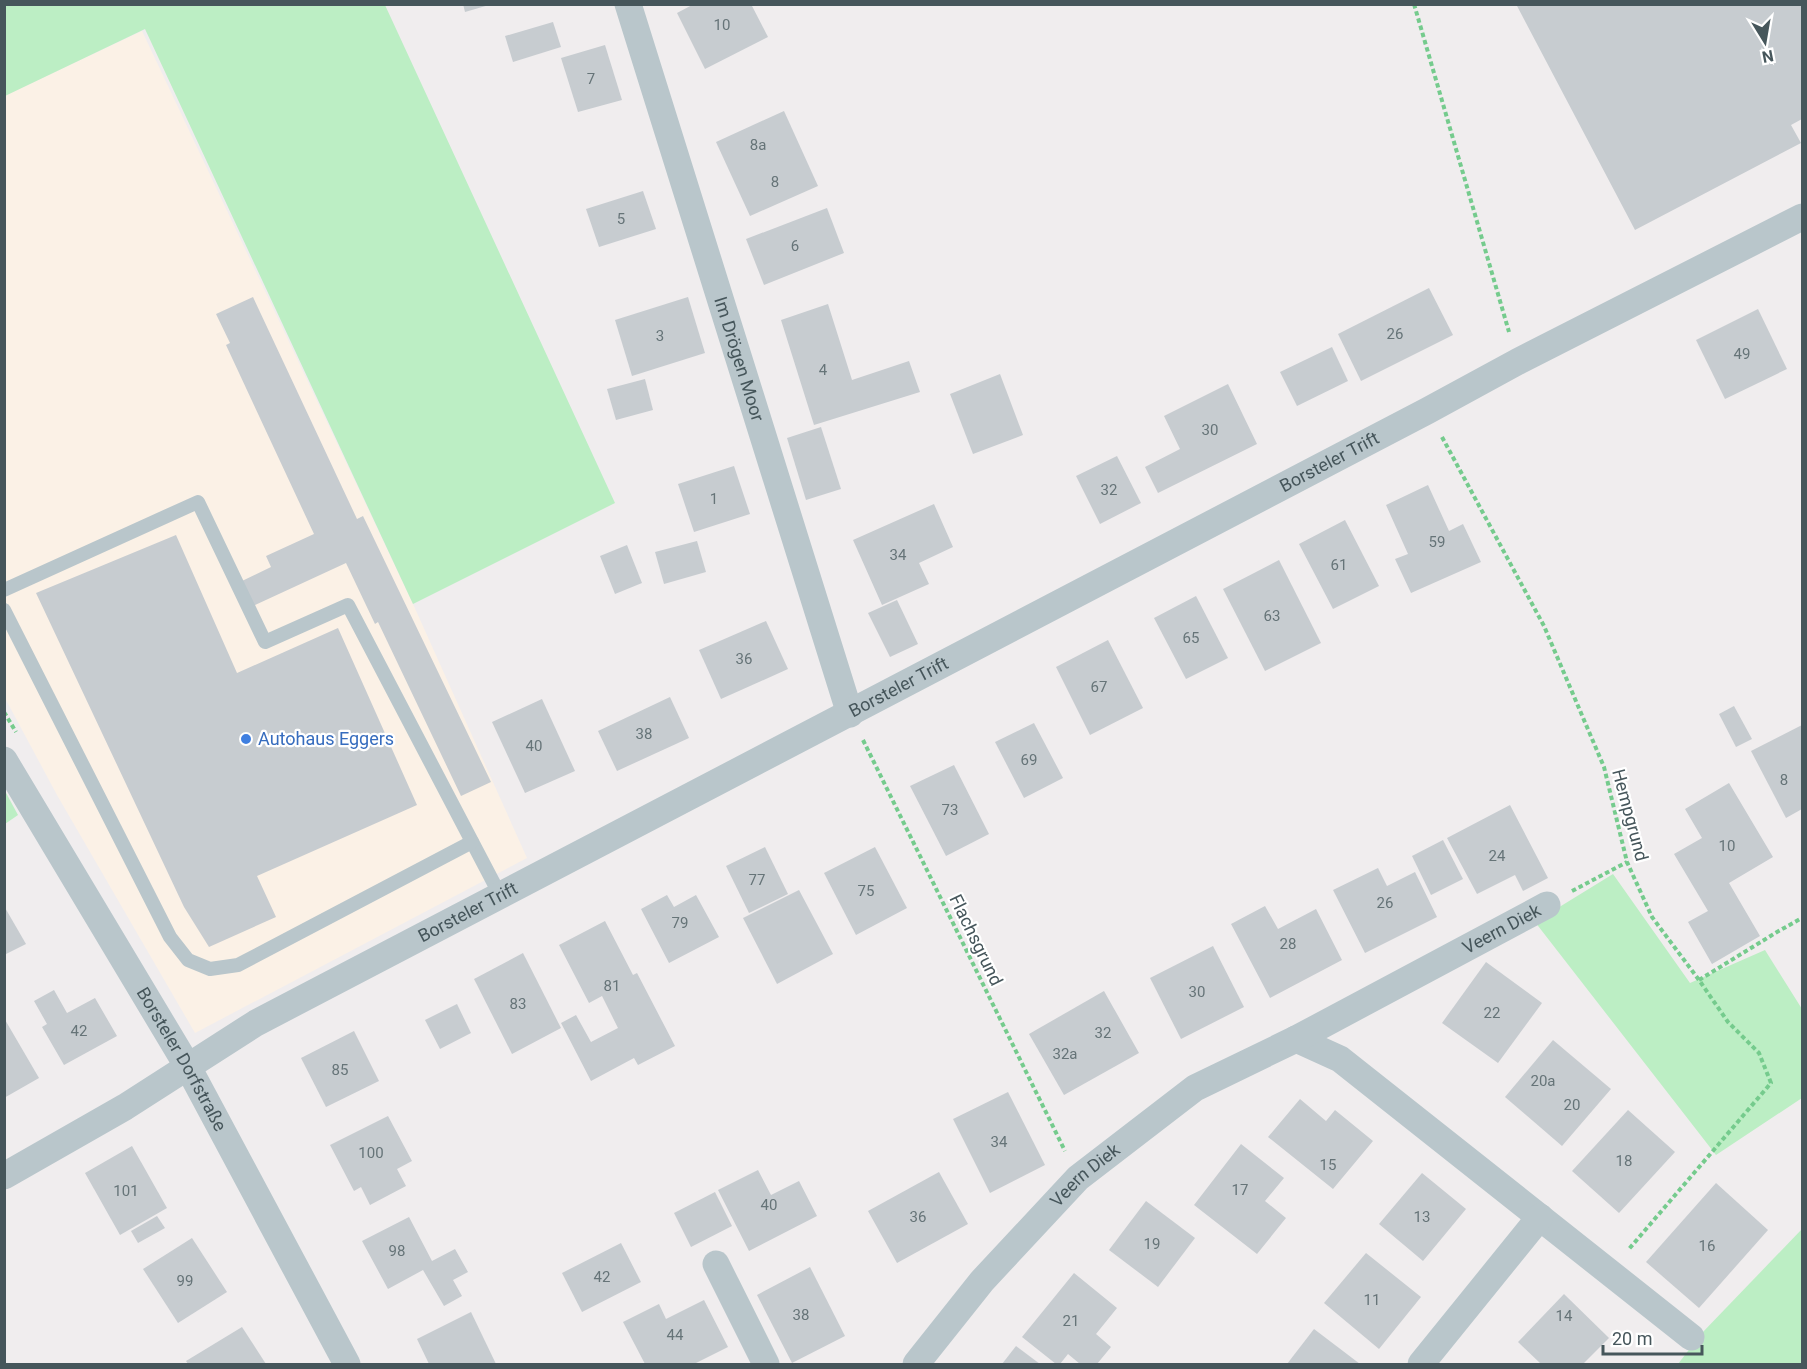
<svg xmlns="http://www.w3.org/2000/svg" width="1807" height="1369" font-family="Roboto,sans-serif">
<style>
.commercial{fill:#fbf1e6}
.green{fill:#bceec4}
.building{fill:#c7ccd0}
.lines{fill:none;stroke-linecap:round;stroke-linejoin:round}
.path{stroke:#75cb8d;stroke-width:4;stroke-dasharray:4.5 3;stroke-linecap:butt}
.lane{stroke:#b9c6cb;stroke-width:14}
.street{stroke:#b9c6cb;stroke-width:27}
.shop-dot{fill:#3f7fe0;stroke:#fff;stroke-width:2}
.labels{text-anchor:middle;stroke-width:4.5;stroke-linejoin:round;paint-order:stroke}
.number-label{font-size:15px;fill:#667478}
.street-label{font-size:18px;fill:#46565b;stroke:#fff}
.shop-label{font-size:18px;fill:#366cbe;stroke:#fff;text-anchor:start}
</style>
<rect width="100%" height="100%" fill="#f0edee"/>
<path class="commercial" d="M142 31 413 604 527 858 195 1033 57 795 5 698 4 96Z"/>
<g class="green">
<path d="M5 4 385 5 615 503 413 604 145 29 5 96Z"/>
<path d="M5 791 18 815 5 824H4Z"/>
<path d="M1613 874 1690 983 1765 950 1802 1009V1098L1716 1155 1535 922Z"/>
<path d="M1802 1229V1364H1678L1701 1334Z"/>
</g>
<g class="building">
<path d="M463 4H489V5L465 12Z"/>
<path d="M694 4H751L768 37 705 69 677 13Z"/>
<path d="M1516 4H1802V119L1791 125 1801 143 1635 230Z"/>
<path d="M553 22 561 47 513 62 505 36Z"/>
<path d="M605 45 622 100 578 112 561 58Z"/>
<path d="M784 111 818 186 750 216 716 142Z"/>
<path d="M643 191 656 229 599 247 586 209Z"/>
<path d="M827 208 844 253 764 285 746 239Z"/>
<path d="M1429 288 1453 335 1361 381 1338 334Z"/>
<path d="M253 297 357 519 363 516 491 782 461 796 378 622 375 624 346 563 253 606 242 581 271 567 266 556 314 534 226 345 230 343 216 314Z"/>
<path d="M688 297 705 353 632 376 615 320Z"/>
<path d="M828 304 852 380 909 361 920 392 814 425 781 320Z"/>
<path d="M1758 309 1787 369 1725 399 1696 340Z"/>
<path d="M1332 347 1348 381 1297 406 1280 372Z"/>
<path d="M1000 374 1023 435 973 454 950 394Z"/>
<path d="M645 379 653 410 616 420 607 389Z"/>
<path d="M1228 384 1257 444 1158 493 1145 467 1180 449 1164 416Z"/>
<path d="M821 427 841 489 806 500 787 438Z"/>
<path d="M1117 456 1141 503 1100 524 1076 476Z"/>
<path d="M734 466 750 514 694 532 678 484Z"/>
<path d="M1428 485 1449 531 1463 524 1481 562 1411 593 1395 559 1408 554 1386 505Z"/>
<path d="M934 504 953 547 919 563 929 584 882 605 853 540Z"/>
<path d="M1345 520 1379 586 1333 609 1299 544Z"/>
<path d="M176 535 237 673 338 628 417 805 257 876 276 917 209 947 184 907 36 593Z"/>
<path d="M697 541 706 572 664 584 655 552Z"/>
<path d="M627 545 642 583 615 594 600 556Z"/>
<path d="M1279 560 1321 643 1265 671 1223 589Z"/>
<path d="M1196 596 1228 658 1186 679 1154 618Z"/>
<path d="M897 600 918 644 890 657 868 613Z"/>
<path d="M766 621 788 669 721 699 699 650Z"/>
<path d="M1108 640 1143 708 1090 735 1056 667Z"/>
<path d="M670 697 689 738 617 771 598 731Z"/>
<path d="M542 699 575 771 525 793 492 722Z"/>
<path d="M1734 706 1752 739 1736 747 1719 714Z"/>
<path d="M1034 723 1063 778 1024 798 995 742Z"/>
<path d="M1802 725V809L1786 818 1751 751Z"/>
<path d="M954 765 989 834 946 856 910 786Z"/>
<path d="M1729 783 1773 857 1729 883 1760 936 1712 964 1688 922 1708 911 1674 854 1702 838 1685 809Z"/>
<path d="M1510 805 1548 878 1523 891 1515 875 1477 894 1447 838Z"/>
<path d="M1443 840 1463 879 1431 895 1412 856Z"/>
<path d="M765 847 788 894 749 913 726 866Z"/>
<path d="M875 847 907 908 856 935 824 873Z"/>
<path d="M1378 868 1387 886 1415 872 1437 917 1365 953 1333 890Z"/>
<path d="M799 890 833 954 777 984 743 918Z"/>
<path d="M667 895 674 907 696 895 719 937 669 963 641 909Z"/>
<path d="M4 906 26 944 4 955Z"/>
<path d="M1265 906 1278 929 1316 909 1342 960 1270 998 1231 924Z"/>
<path d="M605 921 633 975 637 973 675 1046 638 1065 634 1058 591 1081 561 1023 576 1015 591 1042 618 1028 602 996 589 1003 559 945Z"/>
<path d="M1213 946 1244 1007 1181 1039 1150 978Z"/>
<path d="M523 953 561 1028 512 1054 474 979Z"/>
<path d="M1486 962 1542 1003 1498 1063 1442 1023Z"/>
<path d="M54 990 67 1013 95 998 117 1036 64 1065 42 1027 47 1024 34 1001Z"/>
<path d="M1104 991 1139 1053 1064 1095 1029 1034Z"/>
<path d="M457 1004 471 1033 440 1049 425 1020Z"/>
<path d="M4 1018 39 1078 4 1098Z"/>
<path d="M354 1031 379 1081 326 1107 301 1058Z"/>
<path d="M1553 1040 1611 1089 1562 1146 1505 1097Z"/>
<path d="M1008 1092 1045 1165 990 1193 953 1119Z"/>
<path d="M1300 1099 1326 1121 1335 1110 1373 1141 1333 1189 1268 1137Z"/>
<path d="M1628 1110 1675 1152 1619 1213 1572 1171Z"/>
<path d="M388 1116 412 1161 397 1169 406 1186 370 1205 361 1187 354 1191 330 1145Z"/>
<path d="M1241 1144 1284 1178 1265 1201 1286 1218 1257 1254 1194 1205Z"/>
<path d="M132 1146 167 1208 120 1235 85 1173Z"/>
<path d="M758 1170 771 1195 799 1181 817 1216 749 1251 718 1190Z"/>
<path d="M939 1172 968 1224 897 1263 868 1211Z"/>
<path d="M1422 1173 1466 1209 1423 1261 1379 1224Z"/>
<path d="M1716 1183 1768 1230 1699 1308 1646 1262Z"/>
<path d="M715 1192 732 1226 691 1247 674 1213Z"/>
<path d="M1146 1201 1195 1238 1158 1287 1109 1250Z"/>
<path d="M157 1216 165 1228 138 1243 131 1231Z"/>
<path d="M409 1217 432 1261 455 1249 468 1272 453 1280 462 1296 444 1306 423 1270 388 1289 362 1241Z"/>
<path d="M192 1238 227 1292 178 1323 143 1269Z"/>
<path d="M621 1243 641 1282 582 1312 562 1273Z"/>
<path d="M1366 1253 1421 1297 1379 1349 1324 1303Z"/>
<path d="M810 1267 845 1336 792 1363 757 1295Z"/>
<path d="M1074 1273 1117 1308 1096 1334 1111 1347 1097 1364H1080L1068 1354 1060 1364H1056L1022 1337Z"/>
<path d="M1564 1294 1609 1338 1583 1364H1541L1518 1342Z"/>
<path d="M704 1300 728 1347 694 1364H645L623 1322 659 1304 666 1319Z"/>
<path d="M471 1312 496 1364H429L417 1339Z"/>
<path d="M242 1327 266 1364H188L186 1361Z"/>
<path d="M1314 1329 1360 1364H1287Z"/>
<path d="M1016 1346 1040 1364H1002Z"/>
</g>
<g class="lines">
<g class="path">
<path d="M1414 4 1509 332"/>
<path d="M1442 437 1544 626 1604 767 1627 862 1652 917 1699 980 1728 1022 1759 1053 1771 1083 1629 1249"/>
<path d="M4 712 16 732"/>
<path d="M863 740 1065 1151"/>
<path d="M1572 891 1627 862"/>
<path d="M1699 980 1777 932 1802 918"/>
</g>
<g class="lane">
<path d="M4 590 198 502 265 642 348 605 500 895"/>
<path d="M4 610 170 937 188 960 210 969 238 965 472 842"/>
</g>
<g class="street">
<path id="s1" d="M628 4 850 714"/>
<path id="s2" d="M4 760 188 1067 347 1364"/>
<path d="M1296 1039 1340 1059 1691 1337"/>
<path id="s3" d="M4 1176 125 1107 256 1023 1427 411 1517 362 1802 217"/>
<path d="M716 1264 766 1364"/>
<path id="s4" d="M916 1364 982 1281 1078 1178 1195 1088 1296 1039 1547 905"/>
<path d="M1421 1364 1540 1217"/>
</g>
</g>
<circle class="shop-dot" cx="246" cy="739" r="6"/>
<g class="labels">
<g class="number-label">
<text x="722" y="30">10</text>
<text x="591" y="84">7</text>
<text x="758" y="150">8a</text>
<text x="775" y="187">8</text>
<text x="621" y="224">5</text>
<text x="795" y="251">6</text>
<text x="1395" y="339">26</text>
<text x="660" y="341">3</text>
<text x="1742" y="359">49</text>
<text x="823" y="375">4</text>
<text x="1210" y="435">30</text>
<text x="1109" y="495">32</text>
<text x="714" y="504">1</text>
<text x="1437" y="547">59</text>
<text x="898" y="560">34</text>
<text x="1339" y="570">61</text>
<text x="1272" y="621">63</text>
<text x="1191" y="643">65</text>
<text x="744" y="664">36</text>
<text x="1099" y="692">67</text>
<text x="644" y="739">38</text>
<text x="534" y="751">40</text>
<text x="1029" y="765">69</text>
<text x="1784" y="785">8</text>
<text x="950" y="815">73</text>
<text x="1727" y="851">10</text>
<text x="1497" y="861">24</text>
<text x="757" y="885">77</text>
<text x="866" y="896">75</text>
<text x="1385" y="908">26</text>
<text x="680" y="928">79</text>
<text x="1288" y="949">28</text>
<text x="612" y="991">81</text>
<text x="1197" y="997">30</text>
<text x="518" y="1009">83</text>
<text x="1492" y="1018">22</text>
<text x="79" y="1036">42</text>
<text x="1103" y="1038">32</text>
<text x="1065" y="1059">32a</text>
<text x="340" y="1075">85</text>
<text x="1543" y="1086">20a</text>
<text x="1572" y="1110">20</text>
<text x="999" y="1147">34</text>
<text x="371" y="1158">100</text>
<text x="1624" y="1166">18</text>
<text x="1328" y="1170">15</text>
<text x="1240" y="1195">17</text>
<text x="126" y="1196">101</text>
<text x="769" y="1210">40</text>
<text x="918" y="1222">36</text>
<text x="1422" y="1222">13</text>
<text x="1152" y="1249">19</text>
<text x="1707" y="1251">16</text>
<text x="397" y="1256">98</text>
<text x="602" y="1282">42</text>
<text x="185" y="1286">99</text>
<text x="1372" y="1305">11</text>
<text x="801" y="1320">38</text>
<text x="1564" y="1321">14</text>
<text x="1071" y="1326">21</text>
<text x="675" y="1340">44</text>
</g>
<g class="street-label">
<text dy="6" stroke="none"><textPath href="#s1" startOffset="372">Im Drögen Moor</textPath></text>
<text dy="6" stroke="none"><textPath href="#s3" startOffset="1506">Borsteler Trift</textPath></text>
<text dy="6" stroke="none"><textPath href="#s3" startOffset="1020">Borsteler Trift</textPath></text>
<text transform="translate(1630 815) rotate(75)" y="6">Hempgrund</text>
<text dy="6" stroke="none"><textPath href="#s3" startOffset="534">Borsteler Trift</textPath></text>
<text dy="6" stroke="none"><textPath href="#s4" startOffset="740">Veern Diek</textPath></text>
<text transform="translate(976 940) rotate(64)" y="6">Flachsgrund</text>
<text dy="6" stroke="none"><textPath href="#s2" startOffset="348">Borsteler Dorfstraße</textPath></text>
<text dy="6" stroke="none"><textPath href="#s4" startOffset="254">Veern Diek</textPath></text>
</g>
<g class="shop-label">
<text x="258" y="745">Autohaus Eggers</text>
</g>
</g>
<rect width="1807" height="1369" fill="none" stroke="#46565b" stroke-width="12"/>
<g transform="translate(1765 42) rotate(169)" stroke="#ffffff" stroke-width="4.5" paint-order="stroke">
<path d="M0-4.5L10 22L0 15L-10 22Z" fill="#46565b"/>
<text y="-9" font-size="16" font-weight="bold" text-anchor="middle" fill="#46565b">N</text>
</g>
<path d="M1603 1345v9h99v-9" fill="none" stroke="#46565b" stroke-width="3"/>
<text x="1612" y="1345" font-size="18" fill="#46565b" stroke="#ffffff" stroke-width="4.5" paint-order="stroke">20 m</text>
</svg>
